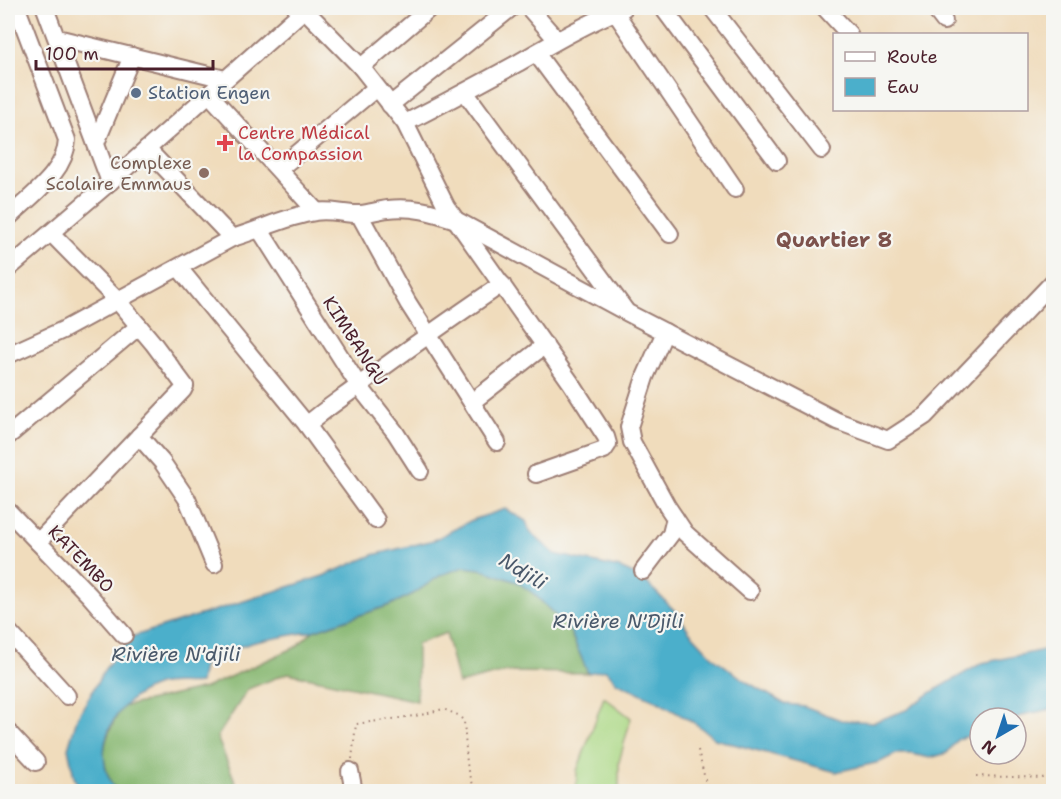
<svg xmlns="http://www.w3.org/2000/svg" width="1061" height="799" font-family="'Shantell Sans',sans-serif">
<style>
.green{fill:#abd884;stroke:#7a7c58;stroke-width:1.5}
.forest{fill:#88b872;stroke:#696c4e;stroke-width:1.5}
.water{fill:#4bafcb;stroke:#4a677b;stroke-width:1.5}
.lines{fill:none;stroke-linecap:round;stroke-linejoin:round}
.minor-casing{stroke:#9d7e74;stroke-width:20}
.path{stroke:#9d7e74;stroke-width:2;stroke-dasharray:1.5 4.5;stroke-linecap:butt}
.minor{stroke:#fff;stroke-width:16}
.service-dot{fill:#5c6f8a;stroke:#f6f6f2;stroke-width:2}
.health-dot{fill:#e0444e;stroke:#f6f6f2;stroke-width:2}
.education-dot{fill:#8d6e63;stroke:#f6f6f2;stroke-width:2}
.labels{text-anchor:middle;stroke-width:4.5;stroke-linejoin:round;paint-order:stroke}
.service-label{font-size:18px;fill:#4e5e75;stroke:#f6f6f2;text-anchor:start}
.health-label{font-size:18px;fill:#be3a42;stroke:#f6f6f2;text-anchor:start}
.education-label{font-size:18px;fill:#785e54;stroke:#f6f6f2;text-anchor:end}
.street-label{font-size:18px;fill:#4a1f2b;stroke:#f6f6f2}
.water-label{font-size:20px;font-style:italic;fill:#4a596b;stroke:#f6f6f2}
.quarter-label{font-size:21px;font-weight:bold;fill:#7d524c;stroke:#f6f6f2}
</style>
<rect width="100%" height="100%" fill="#f6f6f2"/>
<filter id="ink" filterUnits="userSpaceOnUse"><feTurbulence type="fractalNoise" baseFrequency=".0167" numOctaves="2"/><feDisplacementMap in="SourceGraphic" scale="12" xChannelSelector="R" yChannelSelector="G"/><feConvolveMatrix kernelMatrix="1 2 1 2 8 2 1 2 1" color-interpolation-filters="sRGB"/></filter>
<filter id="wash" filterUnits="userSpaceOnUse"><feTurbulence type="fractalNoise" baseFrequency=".008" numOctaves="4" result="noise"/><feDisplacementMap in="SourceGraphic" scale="24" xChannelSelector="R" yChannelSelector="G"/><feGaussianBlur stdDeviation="1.35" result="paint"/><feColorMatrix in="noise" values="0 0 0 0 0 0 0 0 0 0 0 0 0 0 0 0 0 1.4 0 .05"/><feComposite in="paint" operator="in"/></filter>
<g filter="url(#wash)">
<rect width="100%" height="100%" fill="#f0dcbc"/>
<path class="green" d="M604 697 631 718 619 762V791H576L577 771Z"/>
<path class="forest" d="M464 567 480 569 517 582 534 594 569 629 588 673 505 672 458 684 446 633 417 644V701L288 673 248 689 217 737 239 791H116C95 760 104 737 122 707L205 688 296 647 313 631 390 605 413 594 441 575Z"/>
<path class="water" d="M505 509 526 521 530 532 555 554 620 568 642 578 677 613 689 631 714 658 747 682 785 704 804 706 841 720 874 722 906 710 932 692 982 663 1053 648V709L1026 714 1016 718H980V733L958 739 947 753 930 758 912 754H896L880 762 836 772 715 739 696 724 655 700 616 682 606 670 588 673 569 629 534 594 517 582 480 569 464 567 441 575 413 594 390 605 313 631 255 642 232 649 203 666 200 683C187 685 170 681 158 685 113 700 88 750 116 791H80L74 777 68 748 77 718 105 669 131 637 323 576 373 555 434 540 472 520Z"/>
</g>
<g filter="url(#ink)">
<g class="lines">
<g class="minor-casing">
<g id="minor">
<path d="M45 8 110 182"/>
<path d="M529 8 557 40"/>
<path d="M663 8 777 161"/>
<path d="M712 8 822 150"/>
<path d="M825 8 849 34"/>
<path d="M934 8 944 21"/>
<path d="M304 9 361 67 405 123 446 206 571 383 606 437 608 444 604 450 536 474"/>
<path d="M615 12 735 189"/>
<path d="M57 38 225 79"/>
<path d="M536 53 670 234"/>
<path d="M361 67 430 8"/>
<path d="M465 92 625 310"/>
<path d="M209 94 316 211"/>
<path d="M390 105 511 8"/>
<path d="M405 123C443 104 481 83 518 63 553 43 587 23 624 8"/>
<path d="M96 143 132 56"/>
<path d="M147 149 232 238"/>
<path d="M279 169 376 88"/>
<path d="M359 214 408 303 497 442"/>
<path d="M8 218C29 197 66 173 67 140L17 8"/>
<path d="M260 230 359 386 395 432 420 471"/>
<path d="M179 268 307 425 376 520"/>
<path d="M8 269 110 182 306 8"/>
<path d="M665 332 645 377 629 427 632 442 667 506 685 533 750 591"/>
<path d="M8 355 63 330 232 238C260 230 287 216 315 212 331 209 346 215 361 214 370 213 379 210 388 209 412 206 433 212 456 220L628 313 837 421 888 440 925 416 1054 281"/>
<path d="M472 402 545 345"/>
<path d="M307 425C325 409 344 397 362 383 408 349 455 316 502 284"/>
<path d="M8 436 139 326"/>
<path d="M139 436 162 462 187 499 214 564"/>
<path d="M8 511 89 595 124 635"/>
<path d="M38 542 183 390 185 386 153 343 117 300 51 233"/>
<path d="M643 571 671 534 675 518"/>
<path d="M8 631 67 696"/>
<path d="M8 732 36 762"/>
<path d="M350 771 354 792"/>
</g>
</g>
<g class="path">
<path d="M698 750 708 792"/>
<path d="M352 759 356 724 421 715 443 709 458 715 464 721 467 764 475 792"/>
<path d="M976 776 1049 778 1054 781"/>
</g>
<use href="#minor" class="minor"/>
</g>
</g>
<circle class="service-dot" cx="136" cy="93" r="6"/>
<path class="health-dot" d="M222 134h6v6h6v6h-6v6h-6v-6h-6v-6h6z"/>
<circle class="education-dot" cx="204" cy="173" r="6"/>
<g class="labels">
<g class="service-label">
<text x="148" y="99">Station Engen</text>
</g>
<g class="health-label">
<text x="238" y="139">Centre Médical<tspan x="238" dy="21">la Compassion</tspan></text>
</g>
<g class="education-label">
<text x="192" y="169">Complexe<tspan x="192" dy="21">Scolaire Emmaus</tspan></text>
</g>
<g class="street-label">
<text transform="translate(355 341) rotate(57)" y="6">KIMBANGU</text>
<text transform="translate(81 559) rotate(46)" y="6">KATEMBO</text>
</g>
<g class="water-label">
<text transform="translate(523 571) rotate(31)" y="7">Ndjili</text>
<text x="618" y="628">Rivière N'Djili</text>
<text x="176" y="661">Rivière N'djili</text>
</g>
<g class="quarter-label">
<text x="834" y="247">Quartier 8</text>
</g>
</g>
<rect width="1061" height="799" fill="none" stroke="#f6f6f2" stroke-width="30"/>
<rect x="833" y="33" width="195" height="78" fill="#f6f6f2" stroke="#b1a0a2" stroke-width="1.5"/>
<rect x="845" y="52" width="30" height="9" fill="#ffffff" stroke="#b1a0a2" stroke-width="1.5"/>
<text x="887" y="63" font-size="18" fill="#4a1f2b">Route</text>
<rect x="845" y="78" width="30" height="18" fill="#4bafcb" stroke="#b1a0a2" stroke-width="1.5"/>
<text x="887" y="93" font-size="18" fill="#4a1f2b">Eau</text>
<g transform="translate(998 736) rotate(219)"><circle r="28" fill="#f6f6f2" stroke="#b1a0a2" stroke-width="1.5"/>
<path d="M0-4.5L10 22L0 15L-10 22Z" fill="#1f6fb2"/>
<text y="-9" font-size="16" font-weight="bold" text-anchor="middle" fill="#4a1f2b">N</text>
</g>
<path d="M36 60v9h177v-9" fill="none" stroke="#4a1f2b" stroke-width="3"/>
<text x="45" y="60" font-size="18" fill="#4a1f2b" stroke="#f6f6f2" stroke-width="4.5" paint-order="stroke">100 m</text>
</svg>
